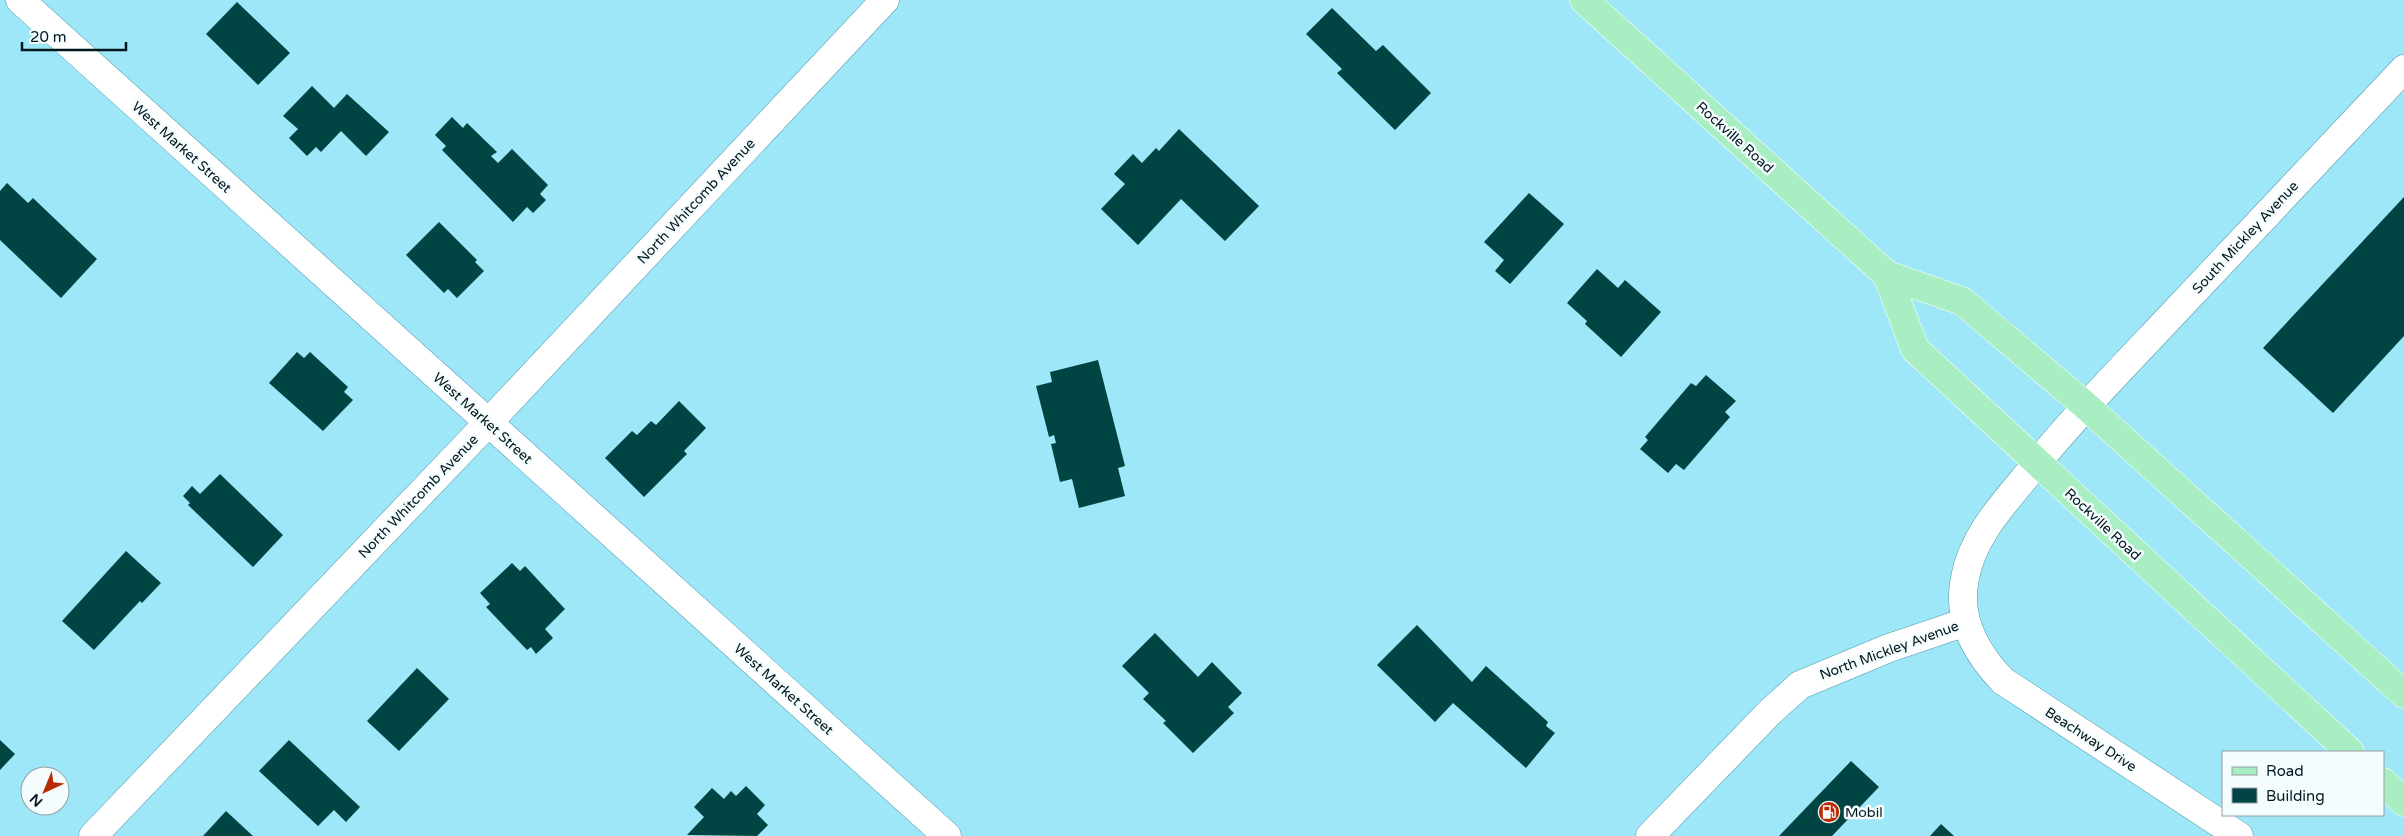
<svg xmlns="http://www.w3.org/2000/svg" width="2404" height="836" font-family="'Varela Round',sans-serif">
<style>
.building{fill:#004544}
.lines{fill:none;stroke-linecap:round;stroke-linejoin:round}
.minor-casing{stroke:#519aaa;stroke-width:29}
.major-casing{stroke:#fff;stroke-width:29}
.minor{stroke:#fff;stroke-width:28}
.major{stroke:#a9eec2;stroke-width:28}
.labels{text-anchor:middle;stroke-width:5;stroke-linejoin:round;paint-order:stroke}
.street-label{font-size:14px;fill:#00171d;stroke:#f5fcfd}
.poi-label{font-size:14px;fill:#00171d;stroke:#f5fcfd;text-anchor:start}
</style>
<rect width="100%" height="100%" fill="#9ee7f8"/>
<g class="building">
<path d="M237 2 290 53 258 85 206 34Z"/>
<path d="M1332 8 1376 51 1383 45 1431 93 1395 130 1337 73 1342 69 1306 34Z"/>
<path d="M312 86 334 108 347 94 389 132 366 156 341 131 321 152 316 147 307 156 289 138 298 129 283 116Z"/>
<path d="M452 117 463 128 467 123 497 152 491 156 498 163 512 149 548 185 540 194 546 200 533 213 527 207 513 222 442 150 446 146 435 135Z"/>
<path d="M1179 129 1259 206 1225 241 1181 199 1138 245 1101 209 1125 184 1114 174 1133 154 1142 163 1156 148 1159 151Z"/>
<path d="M7 183 28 203 33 198 97 259 61 298 0 240V191Z"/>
<path d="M1529 193 1564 224 1510 284 1495 271 1504 260 1484 242Z"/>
<path d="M2404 197V336L2333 413 2263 348Z"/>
<path d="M439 222 477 260 475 262 484 271 457 298 448 289 444 293 406 255Z"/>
<path d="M1597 269 1618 288 1625 280 1661 312 1621 357 1585 324 1587 321 1567 303Z"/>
<path d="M297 352 304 358 310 352 348 387 344 392 353 400 323 431 269 383Z"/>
<path d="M1098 360 1125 466 1118 468 1125 496 1079 508 1072 479 1060 482 1051 444 1056 443 1054 435 1049 437 1036 386 1052 382 1050 372Z"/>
<path d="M1706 375 1736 401 1725 412 1730 417 1684 470 1676 464 1668 473 1640 449 1648 440 1645 437 1691 383 1696 386Z"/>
<path d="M679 401 706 428 684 451 687 454 644 497 605 458 632 431 637 435 651 421 656 425Z"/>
<path d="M220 474 283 535 253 567 188 505 190 503 183 496 192 486 200 494Z"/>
<path d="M126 551 161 583 142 603 140 601 94 650 62 621Z"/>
<path d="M512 563 520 571 525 566 565 609 545 629 553 638 536 654 531 647 527 650 486 607 490 604 480 593Z"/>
<path d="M1417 625 1472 682 1486 666 1548 722 1546 726 1555 733 1526 768 1453 703 1435 722 1377 665Z"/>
<path d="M1155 633 1198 677 1212 662 1242 693 1228 707 1234 713 1193 753 1163 723 1166 721 1143 699 1149 693 1122 666Z"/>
<path d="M417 668 449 699 399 751 367 721Z"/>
<path d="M0 740 15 754 0 770Z"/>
<path d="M289 740 360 807 346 822 334 810 318 826 259 771Z"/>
<path d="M1851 761 1879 787 1832 836H1779Z"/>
<path d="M746 786 765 805 757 814 768 825 757 836 687 835 704 817 694 807 712 788 724 799 731 791 736 796Z"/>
<path d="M226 811 253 836H203Z"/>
<path d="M1941 824 1954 836H1930Z"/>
</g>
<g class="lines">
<g class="minor-casing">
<g id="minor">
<path d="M20 0 947 836"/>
<path d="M93 836 488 423 885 0"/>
<path d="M1650 836 1771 711 1800 685 1889 648 1966 622"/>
<path d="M2239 836 2003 681C1976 653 1956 619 1965 578 1972 538 2002 505 2028 474 2073 418 2123 367 2172 315 2249 233 2327 151 2404 69"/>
</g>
</g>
<g class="major-casing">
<g id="major">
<path d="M1584 0 1887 275 1962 301 2086 406 2404 694"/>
<path d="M1887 275 1915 349 2350 752"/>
<path d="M2383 782 2404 802"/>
</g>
</g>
<use href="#minor" class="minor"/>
<use href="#major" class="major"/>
</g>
<defs>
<g id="fuel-disc" transform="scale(1.125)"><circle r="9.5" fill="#b72c05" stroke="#f5fcfd"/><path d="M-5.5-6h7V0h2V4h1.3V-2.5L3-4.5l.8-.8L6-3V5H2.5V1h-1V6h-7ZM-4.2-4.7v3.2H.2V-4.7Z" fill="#fff"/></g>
</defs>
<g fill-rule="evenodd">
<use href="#fuel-disc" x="1829" y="812"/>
</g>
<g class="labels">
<g class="street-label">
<text transform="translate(1735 137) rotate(42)" y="5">Rockville Road</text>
<text transform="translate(182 147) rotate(42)" y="5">West Market Street</text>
<text transform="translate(696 201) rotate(-47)" y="5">North Whitcomb Avenue</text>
<text transform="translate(2245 237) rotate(-47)" y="5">South Mickley Avenue</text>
<text transform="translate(483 418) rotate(42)" y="5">West Market Street</text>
<text transform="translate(418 496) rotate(-46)" y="5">North Whitcomb Avenue</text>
<text transform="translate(2103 524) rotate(43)" y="5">Rockville Road</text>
<text transform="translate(1889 650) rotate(-20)" y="5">North Mickley Avenue</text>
<text transform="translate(784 689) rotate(42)" y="5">West Market Street</text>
<text transform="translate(2091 739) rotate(33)" y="5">Beachway Drive</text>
</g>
<g class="poi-label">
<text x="1845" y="817">Mobil</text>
</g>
</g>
<rect x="2222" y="751" width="162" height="65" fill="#f5fcfd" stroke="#93a0a3"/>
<rect x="2232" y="767" width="25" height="8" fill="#a9eec2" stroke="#93a0a3"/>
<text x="2266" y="776" font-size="15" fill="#00171d">Road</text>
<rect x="2232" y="788" width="25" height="15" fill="#004544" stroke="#93a0a3"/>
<text x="2266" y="801" font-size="15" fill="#00171d">Building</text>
<g transform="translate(45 791) rotate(224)"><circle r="24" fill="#f5fcfd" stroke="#93a0a3"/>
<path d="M0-4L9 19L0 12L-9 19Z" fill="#b72c05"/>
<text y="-8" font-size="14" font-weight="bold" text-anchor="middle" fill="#00171d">N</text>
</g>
<path d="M22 42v8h104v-8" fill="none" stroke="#00171d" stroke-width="2.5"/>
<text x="30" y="42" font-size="15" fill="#00171d" stroke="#f5fcfd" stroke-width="4" paint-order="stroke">20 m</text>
</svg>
